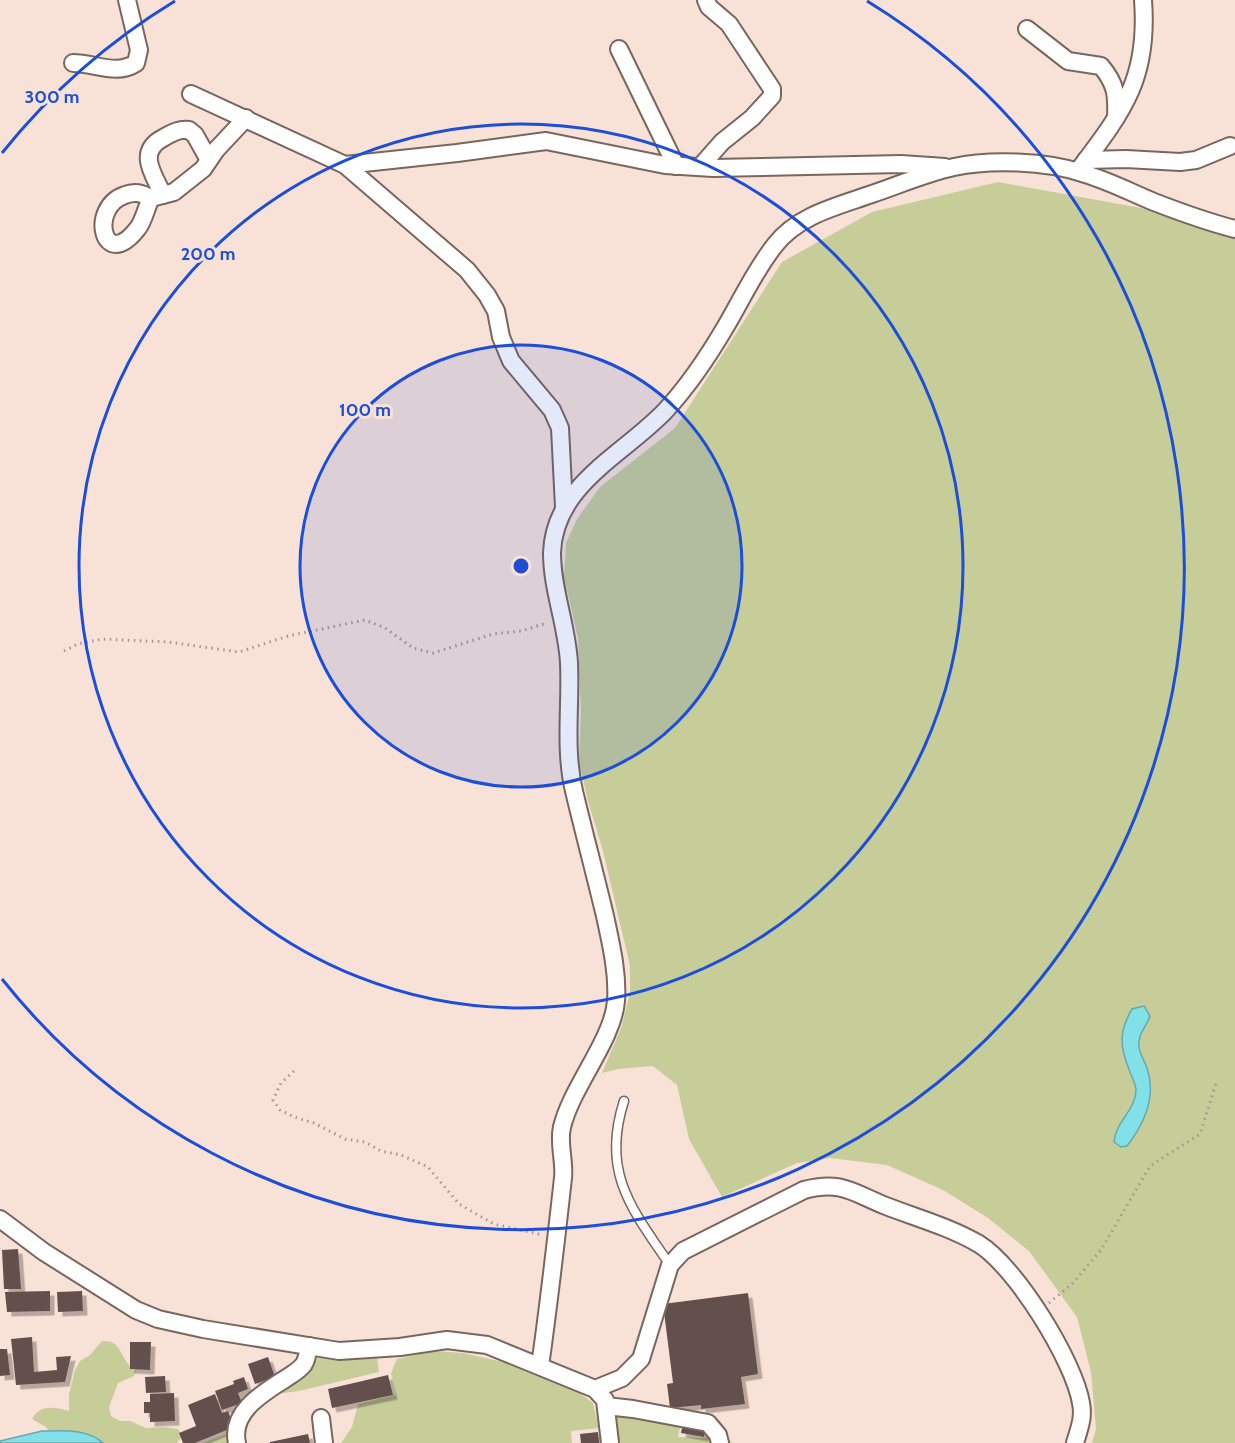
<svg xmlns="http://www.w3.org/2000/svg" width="1235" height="1443" font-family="Cabin,sans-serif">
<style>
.green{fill:#c6cd99}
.water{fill:#81e0e8;stroke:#68a8ad;stroke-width:1.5}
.building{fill:#64504c;filter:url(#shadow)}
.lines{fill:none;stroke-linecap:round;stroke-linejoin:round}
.service-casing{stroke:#79665d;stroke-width:11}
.minor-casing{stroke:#79665d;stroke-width:20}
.path{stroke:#a6968e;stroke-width:3;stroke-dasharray:1.5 4.5;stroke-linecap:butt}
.service{stroke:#fff;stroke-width:8}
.minor{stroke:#fff;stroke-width:16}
.ring{fill:none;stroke:#1d4ed8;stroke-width:3}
.centre{fill:#1d4ed8;stroke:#f8e2d7;stroke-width:3}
.ring-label{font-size:18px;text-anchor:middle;font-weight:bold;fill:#1d4ed8;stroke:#f8e2d7;stroke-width:6;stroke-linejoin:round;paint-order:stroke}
</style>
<defs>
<filter id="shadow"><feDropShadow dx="4.5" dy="4.5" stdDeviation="0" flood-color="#0004"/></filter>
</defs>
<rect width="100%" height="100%" fill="#f8e2d7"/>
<g class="green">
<path d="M998 182 1141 208 1235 238V1443H1092L1096 1429 1091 1372 1077 1317 1029 1251 988 1218 943 1190 887 1165 830 1158 797 1163 722 1197 689 1139 677 1085 653 1066 618 1069 602 1073 621 1028 630 993V966L603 851 588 801 579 762 581 713 578 638 564 577 566 543 577 519 600 487 675 428 782 262 872 212Z"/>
<path d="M102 1341C124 1340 118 1359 136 1371L134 1376 118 1383 109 1407 111 1416 120 1421H130L146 1428 164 1427 178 1429 182 1436 177 1443H103C89 1430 67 1431 49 1431L46 1427 32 1419C40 1404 55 1407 69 1411V1395L75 1370 80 1361 90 1355Z"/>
<path d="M434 1351 463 1353 503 1362 578 1392 593 1403 599 1428 571 1431 572 1443H341L352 1427 358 1404 396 1395 391 1373 397 1359Z"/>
<path d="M377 1356 379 1372 299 1391 269 1395 318 1358 348 1360Z"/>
<path d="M611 1413 681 1422 678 1437 702 1438 725 1434 732 1443H615Z"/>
<path d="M229 1433 231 1443H203Z"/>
</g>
<g class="water">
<path d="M1144 1006 1150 1016C1147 1025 1141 1031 1140 1037 1136 1049 1143 1057 1147 1068 1157 1097 1144 1124 1127 1146L1121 1147 1114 1142C1115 1122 1136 1110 1136 1090 1136 1085 1132 1077 1130 1072 1120 1047 1118 1033 1132 1009Z"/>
<path d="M42 1431C62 1431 87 1428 103 1443H0V1441Z"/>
</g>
<g class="building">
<path d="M18 1249 21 1289H4L2 1250Z"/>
<path d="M50 1291V1311L7 1312 5 1292Z"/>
<path d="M82 1291 83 1311 58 1312 57 1292Z"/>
<path d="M748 1293 758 1374 741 1377 745 1404 701 1409V1405L670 1408 667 1384 673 1383 663 1304Z"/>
<path d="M32 1337 34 1372 57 1370 56 1357 71 1356 65 1382 16 1385 11 1339Z"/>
<path d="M130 1342H151L150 1370 130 1369Z"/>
<path d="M0 1349H7L10 1375 0 1376Z"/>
<path d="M268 1357 275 1377 255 1384 248 1364Z"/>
<path d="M388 1375 393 1395 332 1408 328 1389Z"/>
<path d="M165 1376 166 1392 146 1393 145 1377Z"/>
<path d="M244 1377 248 1389 238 1393 242 1403 222 1410 215 1391 234 1384 233 1381Z"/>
<path d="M174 1393 175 1421 150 1422V1413H144V1402H150V1394Z"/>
<path d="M215 1394 222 1413 228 1411 234 1427 195 1443H183L179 1433 196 1426 188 1405Z"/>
<path d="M683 1423 706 1427 704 1437 681 1433Z"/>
<path d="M598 1432 599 1443H581L580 1434Z"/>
<path d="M308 1434 310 1443H270V1442Z"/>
</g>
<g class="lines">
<g class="service-casing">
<path id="service" d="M624 1101C601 1172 631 1208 670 1265"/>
</g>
<g class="minor-casing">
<g id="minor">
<path d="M1027 29 1068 61 1101 66C1116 84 1117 95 1116 118"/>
<path d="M619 49 676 166"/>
<path d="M73 63C95 63 116 76 136 63L139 50 127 0"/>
<path d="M191 94 345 165 467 270 487 295 496 311 501 337 511 361 552 410 560 428 564 507"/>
<path d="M1086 160 1126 159 1180 162 1196 160 1230 146"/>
<path d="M345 165 457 153 546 141 665 165 713 168 901 164 945 167"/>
<path d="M700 167 722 142 752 118 772 96V89L729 24 709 7 706 0"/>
<path d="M1078 171C1123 111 1149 79 1143 0"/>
<path d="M163 195C154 175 136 152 163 138 172 133 178 129 189 130L195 135 209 160"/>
<path d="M151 198C146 208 144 220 138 228 103 274 88 207 125 195 135 191 141 193 151 198L174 192 203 169 216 150 246 118"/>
<path d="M0 1219 44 1252 136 1310 158 1319 203 1329 339 1351 400 1347 447 1340 487 1345 595 1389 605 1400 610 1443"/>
<path d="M540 1366C549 1303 556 1241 563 1178 565 1162 558 1143 562 1127 572 1086 613 1040 616 1001 618 973 611 944 605 916 595 874 584 833 574 791 564 749 571 705 569 663 567 625 552 590 552 553 554 484 625 454 666 410 689 385 709 355 726 326 742 299 755 270 775 245 798 215 838 206 872 194 899 185 926 173 954 167 990 159 1046 161 1082 173 1107 180 1130 192 1154 202 1180 212 1207 222 1235 229"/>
<path d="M595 1389 622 1378 641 1359 670 1265 683 1251 804 1190C842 1180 853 1193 886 1206 917 1218 950 1227 979 1244 1016 1267 1074 1361 1081 1403 1084 1418 1079 1429 1075 1443"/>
<path d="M606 1406 633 1409 708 1423 718 1435 720 1443"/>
<path d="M321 1418 324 1443"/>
<path d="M237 1443C230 1412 263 1393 285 1379 292 1374 299 1371 304 1364 307 1359 308 1352 309 1346"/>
</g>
</g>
<g class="path">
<path d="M64 651 78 644 102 639 168 642 239 652 288 636 365 620 385 628 413 648 433 653 493 634 521 631 547 623"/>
<path d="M294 1071 281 1083 273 1100 280 1110 294 1117 314 1123 345 1139 365 1142 381 1151 401 1155 428 1167 459 1204 494 1224 543 1235"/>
<path d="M1049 1303 1072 1284 1101 1250 1150 1166 1200 1134 1217 1080"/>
</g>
<use href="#service" class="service"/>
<use href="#minor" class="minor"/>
</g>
<circle cx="521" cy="566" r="221" fill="#1d4ed8" fill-opacity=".12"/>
<g class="ring">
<circle cx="521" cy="566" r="221"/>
<circle cx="521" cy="566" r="442"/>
<path d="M2 153A663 663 0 0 1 175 1M867 1A663 663 0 1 1 2 979"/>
</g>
<circle cx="521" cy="566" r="9" class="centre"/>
<g class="ring-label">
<text x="52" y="103">300 m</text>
<text x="208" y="260">200 m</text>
<text x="365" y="416">100 m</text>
</g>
</svg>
